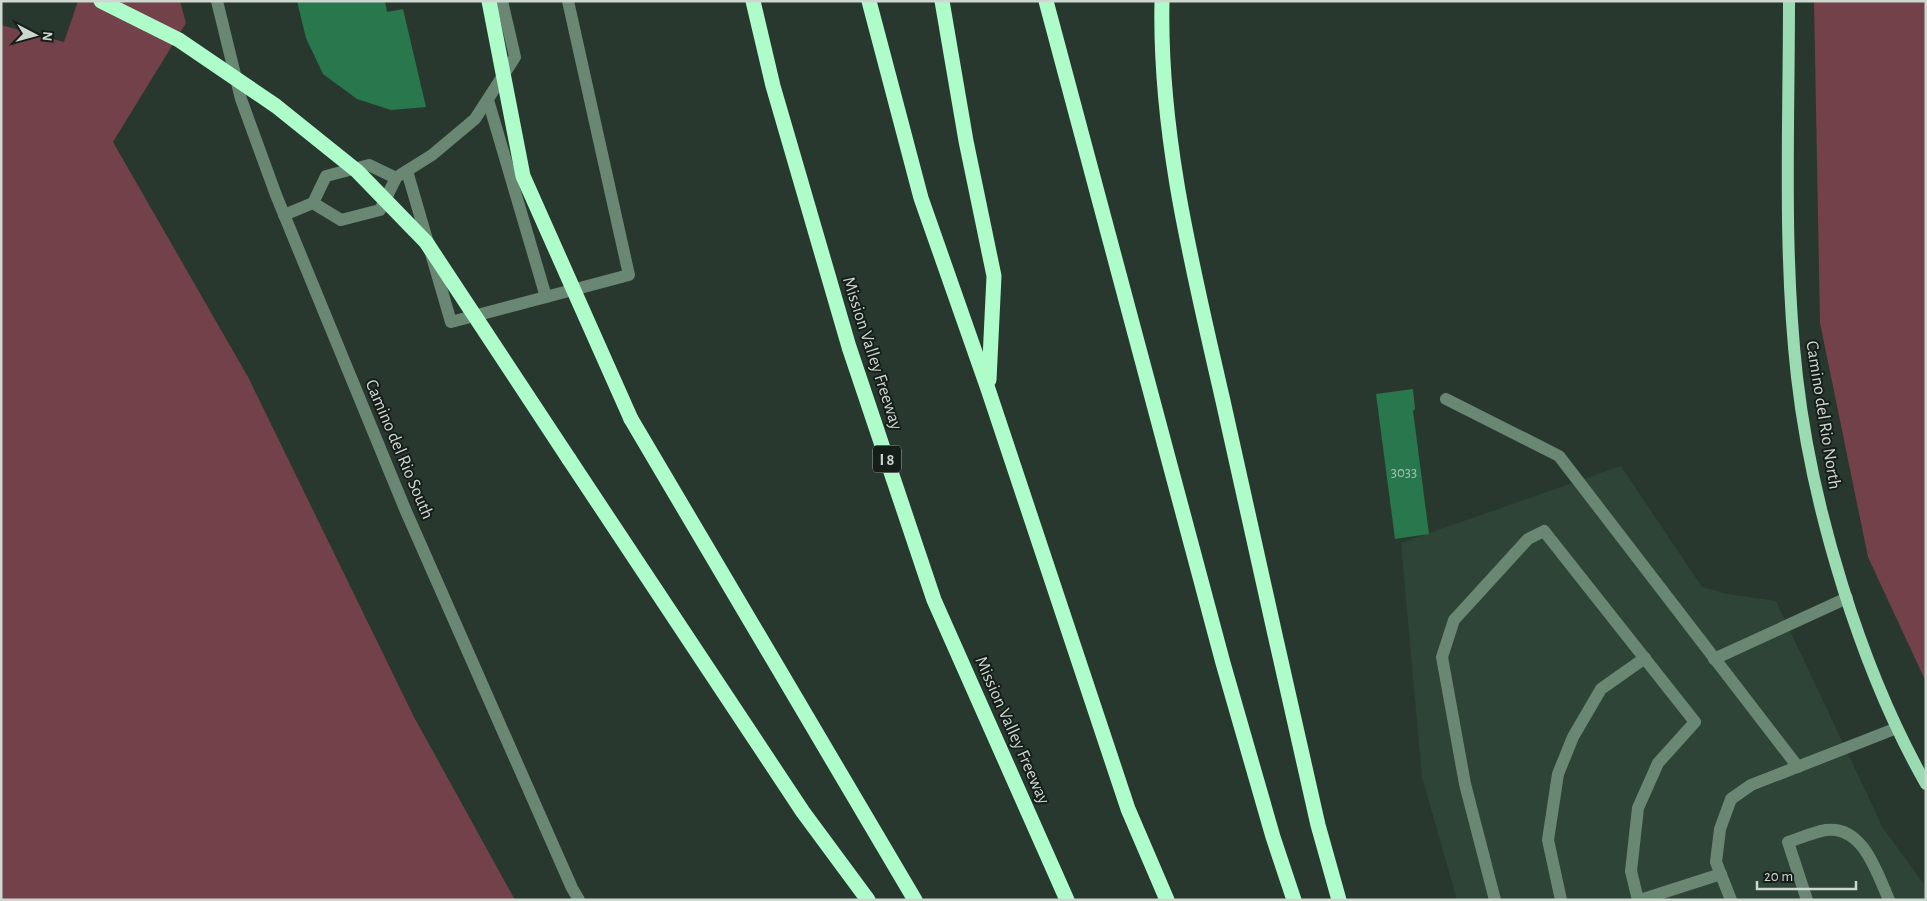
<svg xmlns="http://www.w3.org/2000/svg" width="1927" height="901" font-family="'Alegreya Sans',sans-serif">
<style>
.built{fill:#2e4436}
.green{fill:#724149}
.building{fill:#29774c}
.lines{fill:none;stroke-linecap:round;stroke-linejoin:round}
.minor{stroke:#698773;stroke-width:12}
.major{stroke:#9bdbb1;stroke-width:12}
.highway{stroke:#aefcca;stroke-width:15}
.highway-bridge{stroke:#aefcca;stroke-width:15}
.labels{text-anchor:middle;stroke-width:4;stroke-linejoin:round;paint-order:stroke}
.number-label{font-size:15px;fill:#a5c0b0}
.shield{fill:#161e19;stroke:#97a09a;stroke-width:1}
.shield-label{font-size:16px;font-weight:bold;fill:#ced8d1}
.street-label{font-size:18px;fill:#ced8d1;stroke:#161e19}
</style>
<rect width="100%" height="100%" fill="#28382e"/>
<path class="built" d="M1621 466 1702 587 1727 594 1776 601 1883 828 1926 887V900H1457L1422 777 1401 543Z"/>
<g class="green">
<path d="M78 1H180L186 23 113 142 248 377 414 717 515 900H1V25L64 42Z"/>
<path d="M1814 1H1926V682L1868 557 1820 323Z"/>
</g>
<g class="building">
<path d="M297 1H385L387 12 403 9 426 107 391 110 357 99 323 74 306 38Z"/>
<path d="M1413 389 1415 409 1413 411 1429 534 1395 539 1376 394Z"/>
</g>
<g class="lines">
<g class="minor">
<path d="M217 1 241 99 276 195 405 509 572 888 579 900"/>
<path d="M488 100 546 297"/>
<path d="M407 171 451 322 629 275 568 1"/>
<path d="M400 175 432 155 475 119 515 57 502 1"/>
<path d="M284 215 313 203 326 176 369 165 396 178 380 210 341 220 313 203"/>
<path d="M1446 399 1559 456 1798 767"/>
<path d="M1714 659 1847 598"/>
<path d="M1495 900 1465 784 1442 657 1454 620 1528 539 1544 531 1695 722 1658 763 1638 808 1631 871 1638 900"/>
<path d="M1561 900 1548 840 1558 774 1573 737 1601 689 1645 658"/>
<path d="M1640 900 1721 874"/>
<path d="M1731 900 1716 862 1720 829 1731 799 1751 785 1897 728"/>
<path d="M1807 900 1788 842C1800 838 1814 832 1826 830 1863 825 1877 873 1889 900"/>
</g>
<path class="major" d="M1789 1C1789 126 1783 253 1797 377 1812 508 1861 670 1926 784"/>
<g class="highway">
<path d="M753 1 773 86 849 347 934 600 1067 900"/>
<path d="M869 1 921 198 988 389 1128 809 1167 900"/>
<path d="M942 1 966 141 994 276 989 380"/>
<path d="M1046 1 1223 663 1273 837 1294 900"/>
<path d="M1162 1C1159 137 1193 269 1223 401 1254 542 1286 684 1318 825L1339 900"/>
<path d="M631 419 915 900"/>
<path d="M569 459 803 812 868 900"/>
</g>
<g class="highway-bridge">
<path d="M101 1 179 40 276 106 357 171 426 242 569 459"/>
<path d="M489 1 523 176 631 419"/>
</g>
</g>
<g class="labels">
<g class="number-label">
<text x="1404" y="477">3033</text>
</g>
<rect class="shield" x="873" y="445.5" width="28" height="27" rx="4"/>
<g class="shield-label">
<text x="887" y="465">I 8</text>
</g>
<g class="street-label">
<text transform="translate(873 353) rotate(72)" y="6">Mission Valley Freeway</text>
<text transform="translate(1824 415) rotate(81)" y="6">Camino del Rio North</text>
<text transform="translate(400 449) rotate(67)" y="6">Camino del Rio South</text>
<text transform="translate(1013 730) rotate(66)" y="6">Mission Valley Freeway</text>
</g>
</g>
<rect width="1927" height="901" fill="none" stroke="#ced8d1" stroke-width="5"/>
<g transform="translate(35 35) rotate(96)" stroke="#161e19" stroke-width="4" paint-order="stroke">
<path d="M0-4L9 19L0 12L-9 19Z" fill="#ced8d1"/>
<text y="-8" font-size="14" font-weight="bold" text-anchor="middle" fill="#ced8d1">N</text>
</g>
<path d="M1757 881v8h99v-8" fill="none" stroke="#ced8d1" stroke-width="2.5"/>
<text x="1764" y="881" font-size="15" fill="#ced8d1" stroke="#161e19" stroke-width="4" paint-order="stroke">20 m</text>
</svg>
